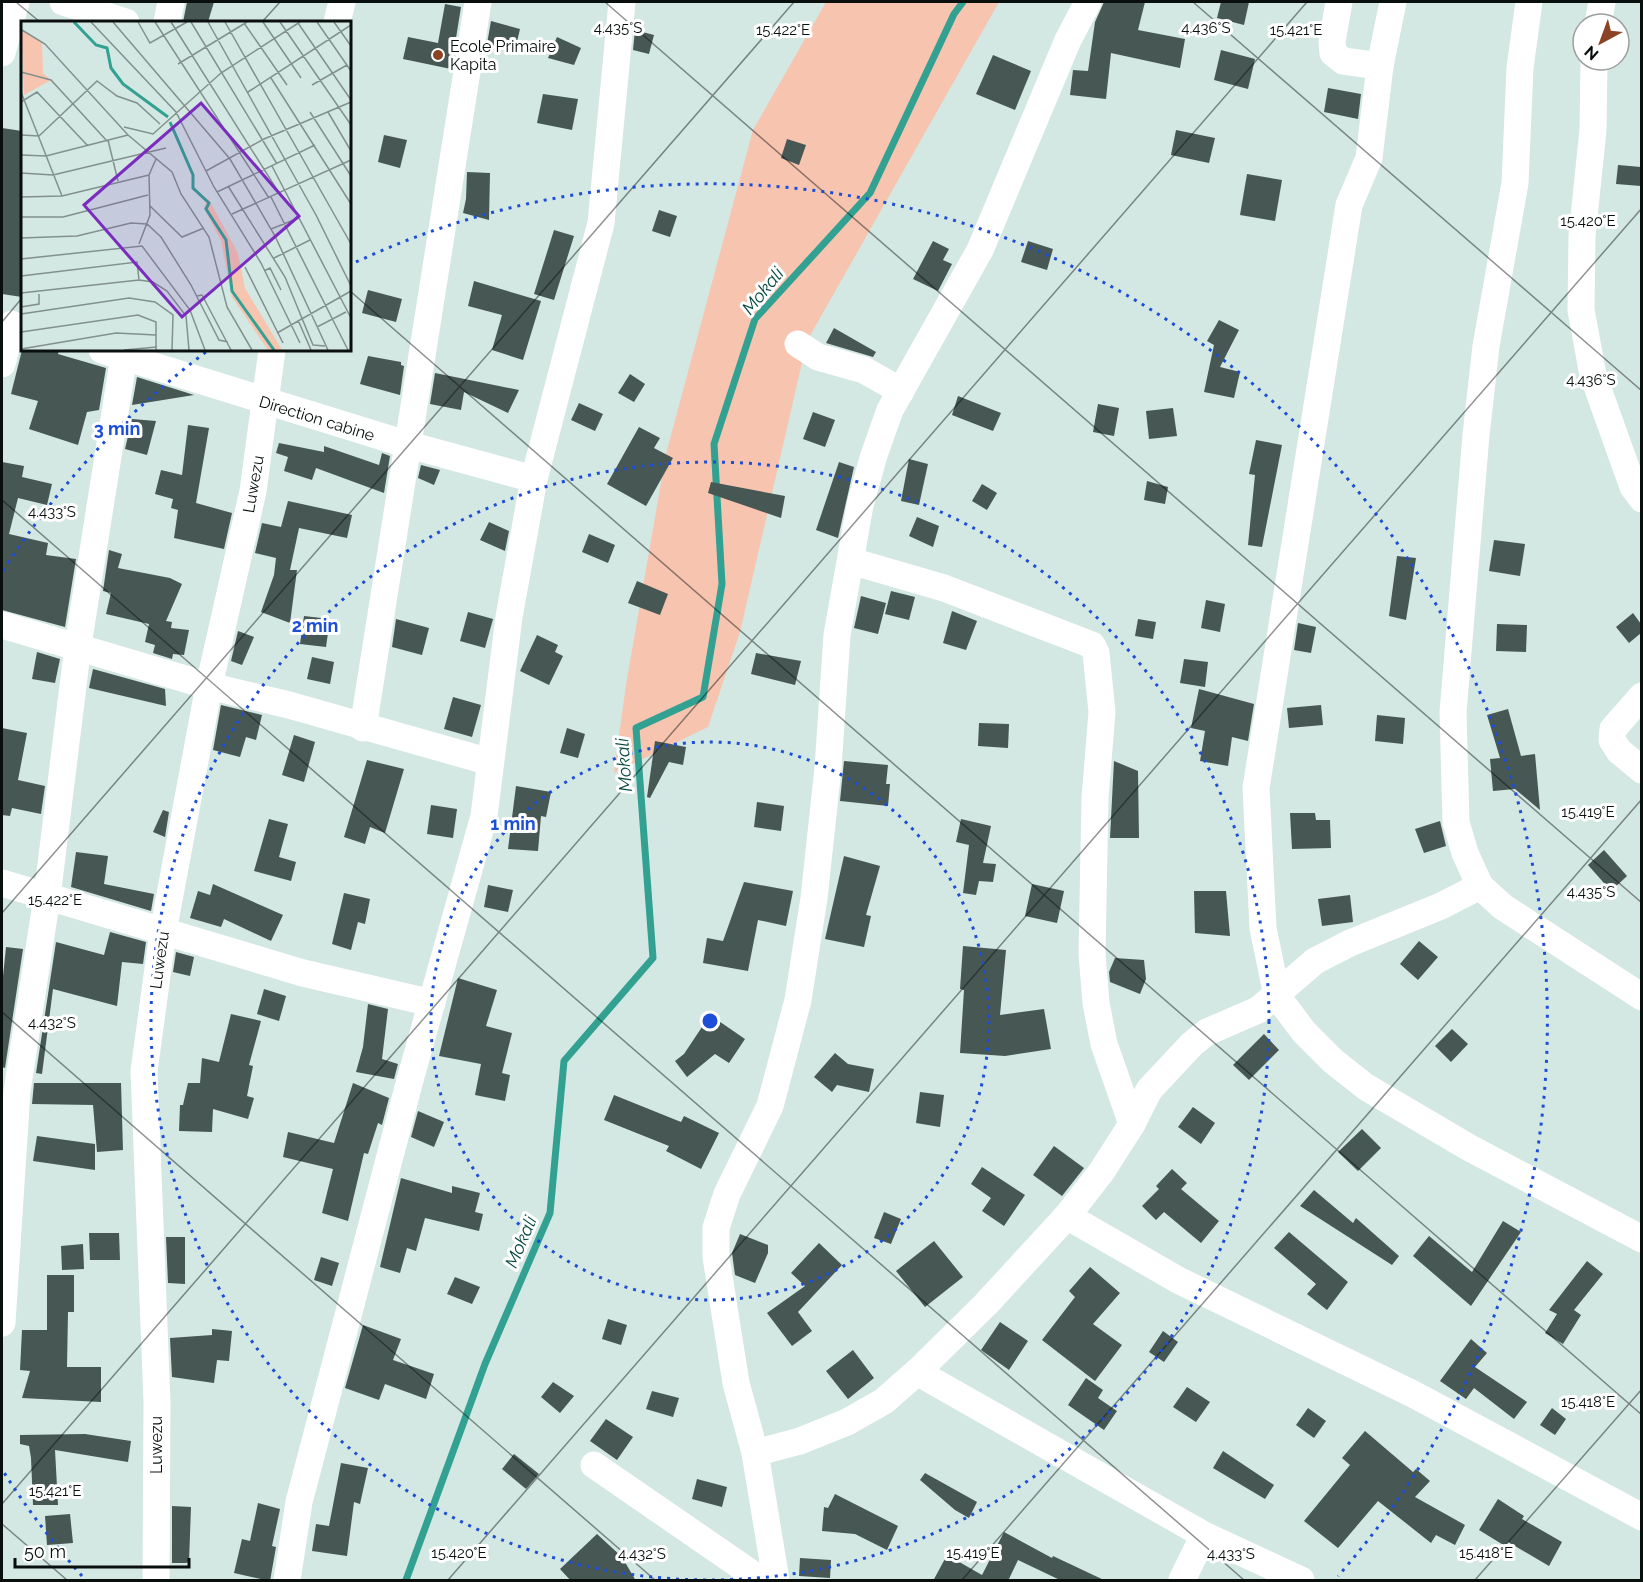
<svg xmlns="http://www.w3.org/2000/svg" width="1643" height="1582" font-family="Raleway,sans-serif">
<style>
.green{fill:#f7c4af}
.lines{fill:none;stroke-linecap:round;stroke-linejoin:round}
.stream{stroke:#32a192;stroke-width:7}
.building{fill:#475754}
.minor{stroke:#fff;stroke-width:27}
.ticks{fill:none;stroke:#080f0d;stroke-width:1.5;stroke-opacity:0.45}
.ring{fill:none;stroke:#1d4ed8;stroke-width:3;stroke-dasharray:3 6}
.poi-dot{fill:#8b4324;stroke:#fff;stroke-width:2}
.labels{text-anchor:middle;stroke-width:6;stroke-linejoin:round;paint-order:stroke}
.poi-label{font-size:16px;fill:#080f0d;stroke:#fff;text-anchor:start}
.street-label{font-size:16px;fill:#080f0d;stroke:#fff}
.water-label{font-size:18px;font-style:italic;fill:#074941;stroke:#fff}
.inset-river{fill:none;stroke:#32a192;stroke-width:3}
.inset-road{fill:none;stroke:#82918d;stroke-width:1.5}
.view{fill:#7b2cbf;fill-opacity:0.15;stroke:#7b2cbf;stroke-width:3}
.inset-edge{fill:none;stroke:#080f0d;stroke-width:3}
.ticks-label{font-size:15px;text-anchor:middle;fill:#080f0d;stroke:#fff;stroke-width:6;stroke-linejoin:round;paint-order:stroke}
.centre{fill:#1d4ed8;stroke:#fff;stroke-width:3}
.ring-label{font-size:18px;text-anchor:middle;font-weight:bold;fill:#1d4ed8;stroke:#fff;stroke-width:6;stroke-linejoin:round;paint-order:stroke}
</style>
<rect width="100%" height="100%" fill="#d3e7e3"/>
<path class="green" d="M826 2H999L807 341 740 632 708 727 614 773 626 685 666 454 753 130Z"/>
<g class="lines">
<path class="stream" d="M406 1580 485 1364 550 1213 564 1061 653 958 636 728 703 697 722 584 714 444 755 319 870 193 954 14 963 2"/>
</g>
<g class="building">
<path d="M187 2H214L208 22H183Z"/>
<path d="M1104 2H1145L1138 30 1185 39 1180 68 1111 53 1106 99 1070 95 1073 70 1088 71 1095 22Z"/>
<path d="M1221 2H1249L1244 25 1217 18Z"/>
<path d="M445 4 461 7 451 69 403 59 408 37 438 43Z"/>
<path d="M491 21 520 29 515 50 487 44Z"/>
<path d="M635 30 654 35 649 54 633 50Z"/>
<path d="M557 37 581 48 574 65 548 58Z"/>
<path d="M1221 50 1255 59 1248 89 1214 80Z"/>
<path d="M993 55 1031 71 1015 110 976 94Z"/>
<path d="M1328 88 1361 94 1358 119 1324 112Z"/>
<path d="M543 94 578 99 572 130 537 123Z"/>
<path d="M2 128 22 131V297L2 294Z"/>
<path d="M1176 130 1215 138 1209 163 1171 155Z"/>
<path d="M384 135 407 140 400 168 378 162Z"/>
<path d="M787 139 806 145 799 165 781 158Z"/>
<path d="M1618 165 1641 167V186L1616 184Z"/>
<path d="M467 172 490 173 489 220 463 213 466 199Z"/>
<path d="M1247 174 1282 180 1275 221 1240 215Z"/>
<path d="M659 210 677 216 670 237 652 231Z"/>
<path d="M554 230 574 236 554 300 534 294Z"/>
<path d="M933 241 949 249 943 260 952 264 938 291 913 279Z"/>
<path d="M1028 241 1053 249 1047 270 1021 262Z"/>
<path d="M474 281 541 301 523 360 492 350 502 315 468 306Z"/>
<path d="M368 290 402 299 396 322 362 313Z"/>
<path d="M1219 320 1239 330 1220 367 1240 372 1234 398 1204 392 1214 345 1207 341Z"/>
<path d="M834 328 876 352 873 357 826 343Z"/>
<path d="M22 350H59L58 354 106 368 99 410 87 412 78 445 29 429 38 401 11 394Z"/>
<path d="M368 356 401 362V365L404 366 400 395 360 384Z"/>
<path d="M435 373 445 375 519 390 508 413 464 392 461 410 430 404Z"/>
<path d="M630 374 645 384 634 402 618 393Z"/>
<path d="M137 377 194 395 132 405Z"/>
<path d="M958 396 1001 413 993 431 952 415Z"/>
<path d="M579 403 603 414 595 431 571 420Z"/>
<path d="M1098 404 1119 408 1114 436 1093 432Z"/>
<path d="M1173 408 1177 436 1149 439 1146 411Z"/>
<path d="M813 412 835 420 825 447 803 439Z"/>
<path d="M132 419 156 421 147 455 125 449Z"/>
<path d="M188 425 209 428 196 503 232 513 224 549 174 538 178 510 171 508 173 499 155 494 161 470 182 475Z"/>
<path d="M639 427 660 438 654 448 673 458 646 506 607 484Z"/>
<path d="M1256 440 1282 445 1262 547 1248 545 1255 475 1249 474Z"/>
<path d="M279 443 324 452V446L379 465 382 453 390 456 384 493 316 468 312 480 284 471 288 457 276 453Z"/>
<path d="M909 459 928 464 919 505 901 501Z"/>
<path d="M2 462 24 466 22 477 52 484 47 505 18 498 9 534 48 543 46 555 76 559 65 627 2 610Z"/>
<path d="M839 462 854 467 838 538 816 530Z"/>
<path d="M421 465 440 470 434 485 418 478Z"/>
<path d="M1147 481 1168 487 1165 504 1144 500Z"/>
<path d="M711 482 785 496 781 518 708 493Z"/>
<path d="M982 484 997 493 987 510 972 501Z"/>
<path d="M288 501 352 515 347 538 299 528 290 570H297L290 623 261 612 274 575 276 558 255 553 262 523 281 527Z"/>
<path d="M917 517 939 526 933 547 909 536Z"/>
<path d="M489 522 509 531 505 551 480 540Z"/>
<path d="M589 534 615 545 608 563 582 552Z"/>
<path d="M1494 540 1525 544 1520 576 1489 571Z"/>
<path d="M109 550 122 554 118 568 170 578 182 584 166 621 172 622 171 628 189 630 184 655 173 654 172 659 153 653 155 645 145 642 149 624 106 614 111 593 103 591Z"/>
<path d="M1397 556 1416 558 1406 620 1389 616Z"/>
<path d="M637 581 668 594 660 615 628 603Z"/>
<path d="M891 591 915 597 909 620 885 614Z"/>
<path d="M861 596 886 603 878 634 854 628Z"/>
<path d="M1206 600 1225 604 1220 632 1201 628Z"/>
<path d="M952 611 977 621 966 650 943 643Z"/>
<path d="M468 612 493 619 485 648 460 641Z"/>
<path d="M1633 613 1641 624V633L1629 643 1616 627Z"/>
<path d="M304 616 330 619 326 647 300 644Z"/>
<path d="M396 619 429 628 422 655 392 647Z"/>
<path d="M1138 619 1156 622 1153 639 1135 636Z"/>
<path d="M1298 623 1316 627 1311 653 1294 650Z"/>
<path d="M1497 624 1527 625 1526 652 1496 651Z"/>
<path d="M238 631 254 637 242 665 231 661Z"/>
<path d="M537 635 558 645 555 652 563 656 549 685 520 671Z"/>
<path d="M37 652 60 659 55 683 32 679Z"/>
<path d="M756 653 801 661 795 685 751 674Z"/>
<path d="M312 657 334 662 330 684 307 679Z"/>
<path d="M1184 659 1208 662 1205 687 1180 683Z"/>
<path d="M93 669 165 689 166 706 89 688Z"/>
<path d="M1199 689 1254 704 1248 741 1232 737 1228 766 1200 761 1205 731 1191 728Z"/>
<path d="M453 697 481 705 472 737 444 729Z"/>
<path d="M221 705 262 715 256 740 246 737 240 757 213 750Z"/>
<path d="M1321 705 1323 725 1289 728 1287 708Z"/>
<path d="M1508 709 1521 756 1535 754 1540 810 1515 789 1493 791 1490 759 1500 758 1487 715Z"/>
<path d="M1377 715 1405 718 1403 744 1375 741Z"/>
<path d="M979 723 1009 724 1008 748 978 746Z"/>
<path d="M2 728 27 733 18 780 45 786 41 814 12 808 10 816 2 815Z"/>
<path d="M567 728 585 734 578 758 560 753Z"/>
<path d="M294 735 315 742 304 782 282 775Z"/>
<path d="M655 741 686 747 683 765 669 762 650 798 647 797Z"/>
<path d="M367 760 404 769 385 833 370 827 365 844 344 837Z"/>
<path d="M844 761 888 765 886 784H890L888 806 840 801Z"/>
<path d="M1114 761 1138 771 1139 838H1110Z"/>
<path d="M516 786 551 792 546 817 541 816 538 851 508 849Z"/>
<path d="M757 802 784 806 781 831 754 827Z"/>
<path d="M431 805 457 809 453 838 427 834Z"/>
<path d="M163 810 169 812 165 837 153 832Z"/>
<path d="M1290 813H1315L1316 820H1330L1331 848 1292 849Z"/>
<path d="M269 819 288 824 279 857 296 862 291 881 254 871Z"/>
<path d="M961 819 991 826 983 863 996 864 993 882 979 881 976 895 963 893 969 845 956 842Z"/>
<path d="M1440 821 1446 846 1424 853 1415 829Z"/>
<path d="M1604 850 1627 876 1611 891 1588 865Z"/>
<path d="M76 852 108 856 104 884 154 894 151 911 71 887Z"/>
<path d="M844 856 880 866 866 915 871 916 864 947 825 939Z"/>
<path d="M744 882 793 891 786 926 758 920 748 971 703 963 707 938 723 941Z"/>
<path d="M213 884 283 915 271 941 224 919 221 927 190 918 198 891 210 895Z"/>
<path d="M1032 884 1064 891 1057 923 1025 916Z"/>
<path d="M488 885 513 890 508 912 484 907Z"/>
<path d="M1194 891H1226L1230 936 1195 933Z"/>
<path d="M344 893 370 899 365 924 358 922 351 950 332 944Z"/>
<path d="M1350 895 1353 922 1322 926 1318 899Z"/>
<path d="M110 932 146 942 143 964 122 962 117 1006 53 989 42 1074 36 1073 56 942 104 955Z"/>
<path d="M1419 941 1438 957 1418 980 1400 964Z"/>
<path d="M963 946 1006 950 1000 1015 1044 1009 1051 1049 1005 1056 960 1053 964 990 960 989Z"/>
<path d="M6 947 23 949 5 1068 2 1067V986Z"/>
<path d="M176 952 194 957 190 976 173 972Z"/>
<path d="M1115 958 1144 960 1146 979 1140 994 1110 982 1109 972Z"/>
<path d="M458 978 497 990 486 1026 512 1033 502 1073 510 1075 505 1101 475 1095 481 1064 439 1056Z"/>
<path d="M264 989 286 996 279 1021 257 1014Z"/>
<path d="M368 1004 388 1009 382 1059 398 1064 394 1079 356 1072 363 1047Z"/>
<path d="M231 1014 261 1021 249 1065 253 1066 247 1096 254 1098 248 1119 213 1109 212 1132 179 1131 180 1105H183L188 1083H200L202 1058 219 1062Z"/>
<path d="M710 1015 745 1039 729 1063 715 1054 687 1077 675 1061 684 1054Z"/>
<path d="M1452 1029 1468 1044 1451 1062 1435 1046Z"/>
<path d="M1264 1034 1279 1050 1249 1080 1233 1065Z"/>
<path d="M835 1053 848 1064 874 1069 869 1092 837 1085 832 1092 814 1077Z"/>
<path d="M34 1083H121L123 1150 97 1152 93 1105 32 1104Z"/>
<path d="M353 1083 389 1098 382 1125 378 1123 368 1154 364 1153 348 1221 322 1213 333 1169 283 1157 288 1132 334 1143Z"/>
<path d="M920 1092 944 1095 940 1127 916 1123Z"/>
<path d="M614 1095 681 1122 684 1116 719 1133 701 1169 666 1151 669 1146 604 1120Z"/>
<path d="M1193 1107 1215 1123 1201 1144 1178 1127Z"/>
<path d="M418 1111 444 1122 434 1147 411 1137Z"/>
<path d="M1362 1129 1381 1148 1358 1171 1338 1152Z"/>
<path d="M37 1136 95 1144V1170L33 1161Z"/>
<path d="M1054 1146 1084 1168 1062 1196 1033 1175Z"/>
<path d="M982 1167 1025 1195 1004 1226 982 1211 991 1198 971 1184Z"/>
<path d="M1172 1169 1187 1183 1181 1189 1219 1221 1201 1243 1164 1212 1156 1220 1142 1206 1159 1189 1156 1186Z"/>
<path d="M401 1178 452 1193V1186L480 1193 475 1212 483 1214 479 1231 425 1218 416 1251 407 1248 400 1273 380 1267Z"/>
<path d="M1314 1190 1353 1223 1356 1218 1399 1256 1392 1265 1300 1206Z"/>
<path d="M884 1212 901 1219 891 1244 874 1238Z"/>
<path d="M1503 1221 1521 1232 1471 1306 1413 1256 1429 1236 1472 1272Z"/>
<path d="M1289 1232 1348 1282 1327 1310 1307 1294 1316 1284 1274 1248Z"/>
<path d="M89 1233H119L120 1260H90Z"/>
<path d="M740 1234 768 1245V1253L755 1283 735 1275 732 1253Z"/>
<path d="M166 1237H185V1284L168 1283Z"/>
<path d="M934 1241 963 1277 925 1307 896 1271Z"/>
<path d="M819 1243 842 1265 798 1312 812 1331 792 1346 767 1313 805 1286 791 1273Z"/>
<path d="M83 1244 84 1269 62 1270 61 1246Z"/>
<path d="M321 1257 339 1263 332 1286 314 1280Z"/>
<path d="M1587 1261 1603 1274 1574 1310 1581 1315 1563 1344 1545 1333 1557 1314 1549 1310Z"/>
<path d="M1090 1267 1120 1293 1093 1324 1122 1345 1095 1381 1042 1340 1075 1297 1069 1291Z"/>
<path d="M47 1275H74V1312H68L67 1367H101V1402L22 1398 30 1371 20 1370 22 1330H47Z"/>
<path d="M455 1277 480 1287 472 1304 447 1294Z"/>
<path d="M608 1319 627 1325 621 1345 602 1339Z"/>
<path d="M1000 1322 1028 1341 1009 1370 981 1350Z"/>
<path d="M363 1325 401 1339 393 1360 434 1374 426 1399 385 1384 379 1400 345 1388Z"/>
<path d="M212 1329 232 1331 229 1361 217 1360 214 1383 172 1377 170 1338 212 1335Z"/>
<path d="M1163 1331 1178 1342 1164 1362 1149 1352Z"/>
<path d="M1471 1339 1487 1353 1475 1367 1527 1402 1514 1419 1474 1388 1466 1399 1440 1381Z"/>
<path d="M853 1350 874 1378 848 1399 826 1371Z"/>
<path d="M1086 1378 1103 1390 1098 1398 1117 1411 1104 1430 1068 1405Z"/>
<path d="M553 1382 574 1396 560 1413 541 1397Z"/>
<path d="M1187 1387 1210 1402 1196 1422 1173 1407Z"/>
<path d="M652 1391 679 1398 673 1417 646 1409Z"/>
<path d="M1308 1408 1326 1421 1314 1438 1296 1425Z"/>
<path d="M1552 1408 1566 1419 1555 1435 1540 1425Z"/>
<path d="M606 1419 633 1437 617 1460 590 1441Z"/>
<path d="M1365 1431 1413 1472 1416 1469 1430 1481 1415 1497 1465 1525 1455 1545 1436 1535 1431 1543 1378 1501 1338 1548 1304 1521 1350 1465 1342 1458Z"/>
<path d="M85 1434 131 1441 128 1462 55 1450 58 1505H33L31 1458 29 1446 20 1444V1435Z"/>
<path d="M1223 1451 1274 1485 1265 1499 1213 1468Z"/>
<path d="M514 1454 539 1474 526 1489 502 1469Z"/>
<path d="M341 1463 368 1468 360 1504 354 1502 347 1556 312 1551 316 1524 329 1526Z"/>
<path d="M925 1473 977 1502 969 1518 955 1510 920 1480Z"/>
<path d="M697 1479 727 1487 722 1507 692 1499Z"/>
<path d="M835 1494 898 1526 887 1550 855 1534 822 1531 824 1507 828 1508Z"/>
<path d="M1498 1499 1524 1516 1522 1519 1562 1542 1549 1566 1508 1542 1505 1546 1479 1530Z"/>
<path d="M258 1503 280 1509 272 1546 276 1547 270 1581 234 1573 242 1539 250 1541Z"/>
<path d="M172 1506 191 1507 189 1562 186 1563H172Z"/>
<path d="M70 1514 73 1543 47 1545 45 1516Z"/>
<path d="M1004 1532 1052 1558 1053 1556 1106 1581H1062L1018 1560 1008 1581H933L947 1555 982 1575Z"/>
<path d="M597 1534 622 1557 636 1581H571L560 1569Z"/>
<path d="M800 1558 831 1560 830 1578 799 1576Z"/>
</g>
<g class="lines">
<g class="minor">
<path d="M63 2 126 22"/>
<path d="M1339 2 1332 42 1333 53 1343 61 1380 66"/>
<path d="M1393 2 1380 66 1369 158 1349 205 1256 788 1263 928 1277 996 1304 1032 1333 1061 1366 1087 1468 1147 1642 1239"/>
<path d="M1529 2 1520 68 1515 183 1486 346 1476 435 1453 712 1456 822 1465 853 1480 886 1503 907 1642 997"/>
<path d="M167 22 171 2"/>
<path d="M337 22 342 2"/>
<path d="M1598 24 1602 2"/>
<path d="M2 53 16 2"/>
<path d="M1594 60 1593 130 1582 236 1581 310 1593 375 1633 487 1642 499"/>
<path d="M798 344 818 357 864 370 901 391"/>
<path d="M102 350 409 445 534 479"/>
<path d="M2 364 12 324"/>
<path d="M851 561 944 588 1092 645 1096 653 1102 712 1095 798 1092 954 1096 1003 1104 1044 1132 1124"/>
<path d="M2 625 209 686 289 705 490 762"/>
<path d="M1642 696 1613 729 1612 740 1619 751 1642 770"/>
<path d="M363 728 478 2"/>
<path d="M2 883 303 973 432 1003"/>
<path d="M1067 1216 1178 1280 1413 1394 1642 1517"/>
<path d="M2 1323 17 1091 47 897 78 645 124 356"/>
<path d="M917 1372 1204 1535 1301 1580"/>
<path d="M755 1453 800 1441 847 1422 884 1401 917 1372 986 1304 1067 1216 1102 1171 1132 1124 1149 1090 1192 1044 1207 1032 1258 1010 1315 961 1350 943 1441 906 1480 886"/>
<path d="M594 1465 761 1580"/>
<path d="M156 1580 157 1402 144 1071 163 932 209 686 253 491 272 350"/>
<path d="M287 1580 299 1502 410 1080 484 816 509 617 534 479 601 223 622 2"/>
<path d="M776 1580 755 1453 736 1383 716 1257V1228L727 1194 770 1106 798 1000 814 898 828 768 837 635 860 505 874 455 890 410 980 250 1068 40 1088 2"/>
<path d="M1182 1580 1204 1535"/>
</g>
</g>
<path class="ticks" d="M16 2 40 22M605 2 1642 903M1193 2 1642 391M262 22 280 2M350 291 1642 1415M2 322 22 298M2 500 1244 1580M2 913 794 2M2 1012 655 1580M2 1504 1307 2M2 1524 67 1580M448 1580 1642 208M962 1580 1642 799M1475 1580 1642 1389"/>
<g class="ring">
<circle cx="710" cy="1021" r="279"/>
<circle cx="710" cy="1021" r="559"/>
<path d="M82 1576A838 838 0 0 1 3 1471M3 571A838 838 0 0 1 206 352M356 262A838 838 0 0 1 1338 1576"/>
</g>
<circle class="poi-dot" cx="438" cy="55" r="6"/>
<g class="labels">
<g class="poi-label">
<text x="450" y="52">Ecole Primaire<tspan x="450" dy="18">Kapita</tspan></text>
</g>
<g class="street-label">
<text transform="translate(317 418) rotate(17)" y="6">Direction cabine</text>
<text transform="translate(253 484) rotate(-80)" y="6">Luwezu</text>
<text transform="translate(159 960) rotate(-82)" y="6">Luwezu</text>
<text transform="translate(156 1445) rotate(-90)" y="6">Luwezu</text>
</g>
<g class="water-label">
<text transform="translate(763 291) rotate(-51)" y="6">Mokali</text>
<text transform="translate(624 765) rotate(-94)" y="6">Mokali</text>
<text transform="translate(521 1242) rotate(-67)" y="6">Mokali</text>
</g>
</g>
<g transform="translate(21 21)">
<rect width="330" height="330" fill="#d3e7e3"/>
<path d="M0 9 21 21 22 52 30 59 3 74ZM187 177 217 232 224 267 261 329H247L211 276 200 220 183 187Z" fill="#f7c4af"/>
<path class="inset-river" d="M53 1 75 24 86 27 90 47 102 63 147 96M149 101 172 154V167L188 182 185 188 205 219 211 270 253 329"/>
<path class="inset-road" d="M70 1 155 91 193 166 240 242 279 322M92 1 209 138 254 215 307 329M117 1 129 22 166 1M134 1 248 177M150 1 258 172M170 1 256 143M187 1 295 194 330 265M204 1 330 223M242 1 280 57M259 1 330 104M296 1 330 50M313 1 330 25M223 2 266 64M277 2 330 79M1 9 24 23 107 114 151 151 160 173 188 216 206 286 231 329M157 43 226 1M0 51 30 59 86 120M250 57 330 183M291 64 326 44M0 71 41 175M227 71 330 4M0 81 16 71 67 125M289 91 330 155M307 91 330 130M103 106 132 113 200 52 279 1M0 114 18 115 76 60 96 75 116 82 139 103M87 119 97 160M0 134 25 135 107 114M251 145 330 297M185 150 243 118 330 81M0 152 32 154 145 127M207 165 264 256 292 324 304 325M196 171 294 124M0 176 41 175 128 154M250 176 327 329M129 185 161 216 183 207M211 193 330 139M0 196H42L127 174M250 208 278 197M0 217 56 215 110 202 126 203 140 216 170 264 198 319 207 321M118 223 129 194 128 154 135 138M253 237 289 219M0 238 121 225 169 289 184 329M224 246 262 322M243 250 249 247 260 269M0 255 116 241 118 259M0 272 118 259 132 261 146 270 165 295 168 329M176 275 181 274 210 329M0 286 18 283V273M0 293 108 277 134 281 152 294 151 329M277 299 290 329M296 306 325 291M0 311 117 294 135 301V329M256 312 330 270M0 328 95 312 135 314M103 329 136 326"/>
<path class="view" d="M180 82 278 195 161 296 63 184Z"/>
<rect width="330" height="330" class="inset-edge"/>
</g>
<g class="ticks-label">
<text x="618" y="33">4.435°S</text>
<text x="1206" y="33">4.436°S</text>
<text x="783" y="35">15.422°E</text>
<text x="1296" y="35">15.421°E</text>
<text x="1588" y="226">15.420°E</text>
<text x="1591" y="385">4.436°S</text>
<text x="52" y="517">4.433°S</text>
<text x="1588" y="817">15.419°E</text>
<text x="1591" y="897">4.435°S</text>
<text x="55" y="905">15.422°E</text>
<text x="52" y="1028">4.432°S</text>
<text x="1588" y="1407">15.418°E</text>
<text x="55" y="1496">15.421°E</text>
<text x="459" y="1558">15.420°E</text>
<text x="973" y="1558">15.419°E</text>
<text x="1486" y="1558">15.418°E</text>
<text x="642" y="1559">4.432°S</text>
<text x="1231" y="1559">4.433°S</text>
</g>
<circle cx="710" cy="1021" r="9" class="centre"/>
<g class="ring-label">
<text x="117" y="435">3 min</text>
<text x="315" y="632">2 min</text>
<text x="513" y="830">1 min</text>
</g>
<rect width="1643" height="1582" fill="none" stroke="#080f0d" stroke-width="6"/>
<g transform="translate(1601 42) rotate(221)"><circle r="28" fill="#ffffff" stroke="#9c9f9e" stroke-width="1.5"/>
<path d="M0-4.5L10 22L0 15L-10 22Z" fill="#8b4324"/>
<text y="-9" font-size="16" font-weight="bold" text-anchor="middle" fill="#080f0d">N</text>
</g>
<path d="M15 1558v9h174v-9" fill="none" stroke="#080f0d" stroke-width="3"/>
<text x="24" y="1558" font-size="18" fill="#080f0d" stroke="#ffffff" stroke-width="4.5" paint-order="stroke">50 m</text>
</svg>
